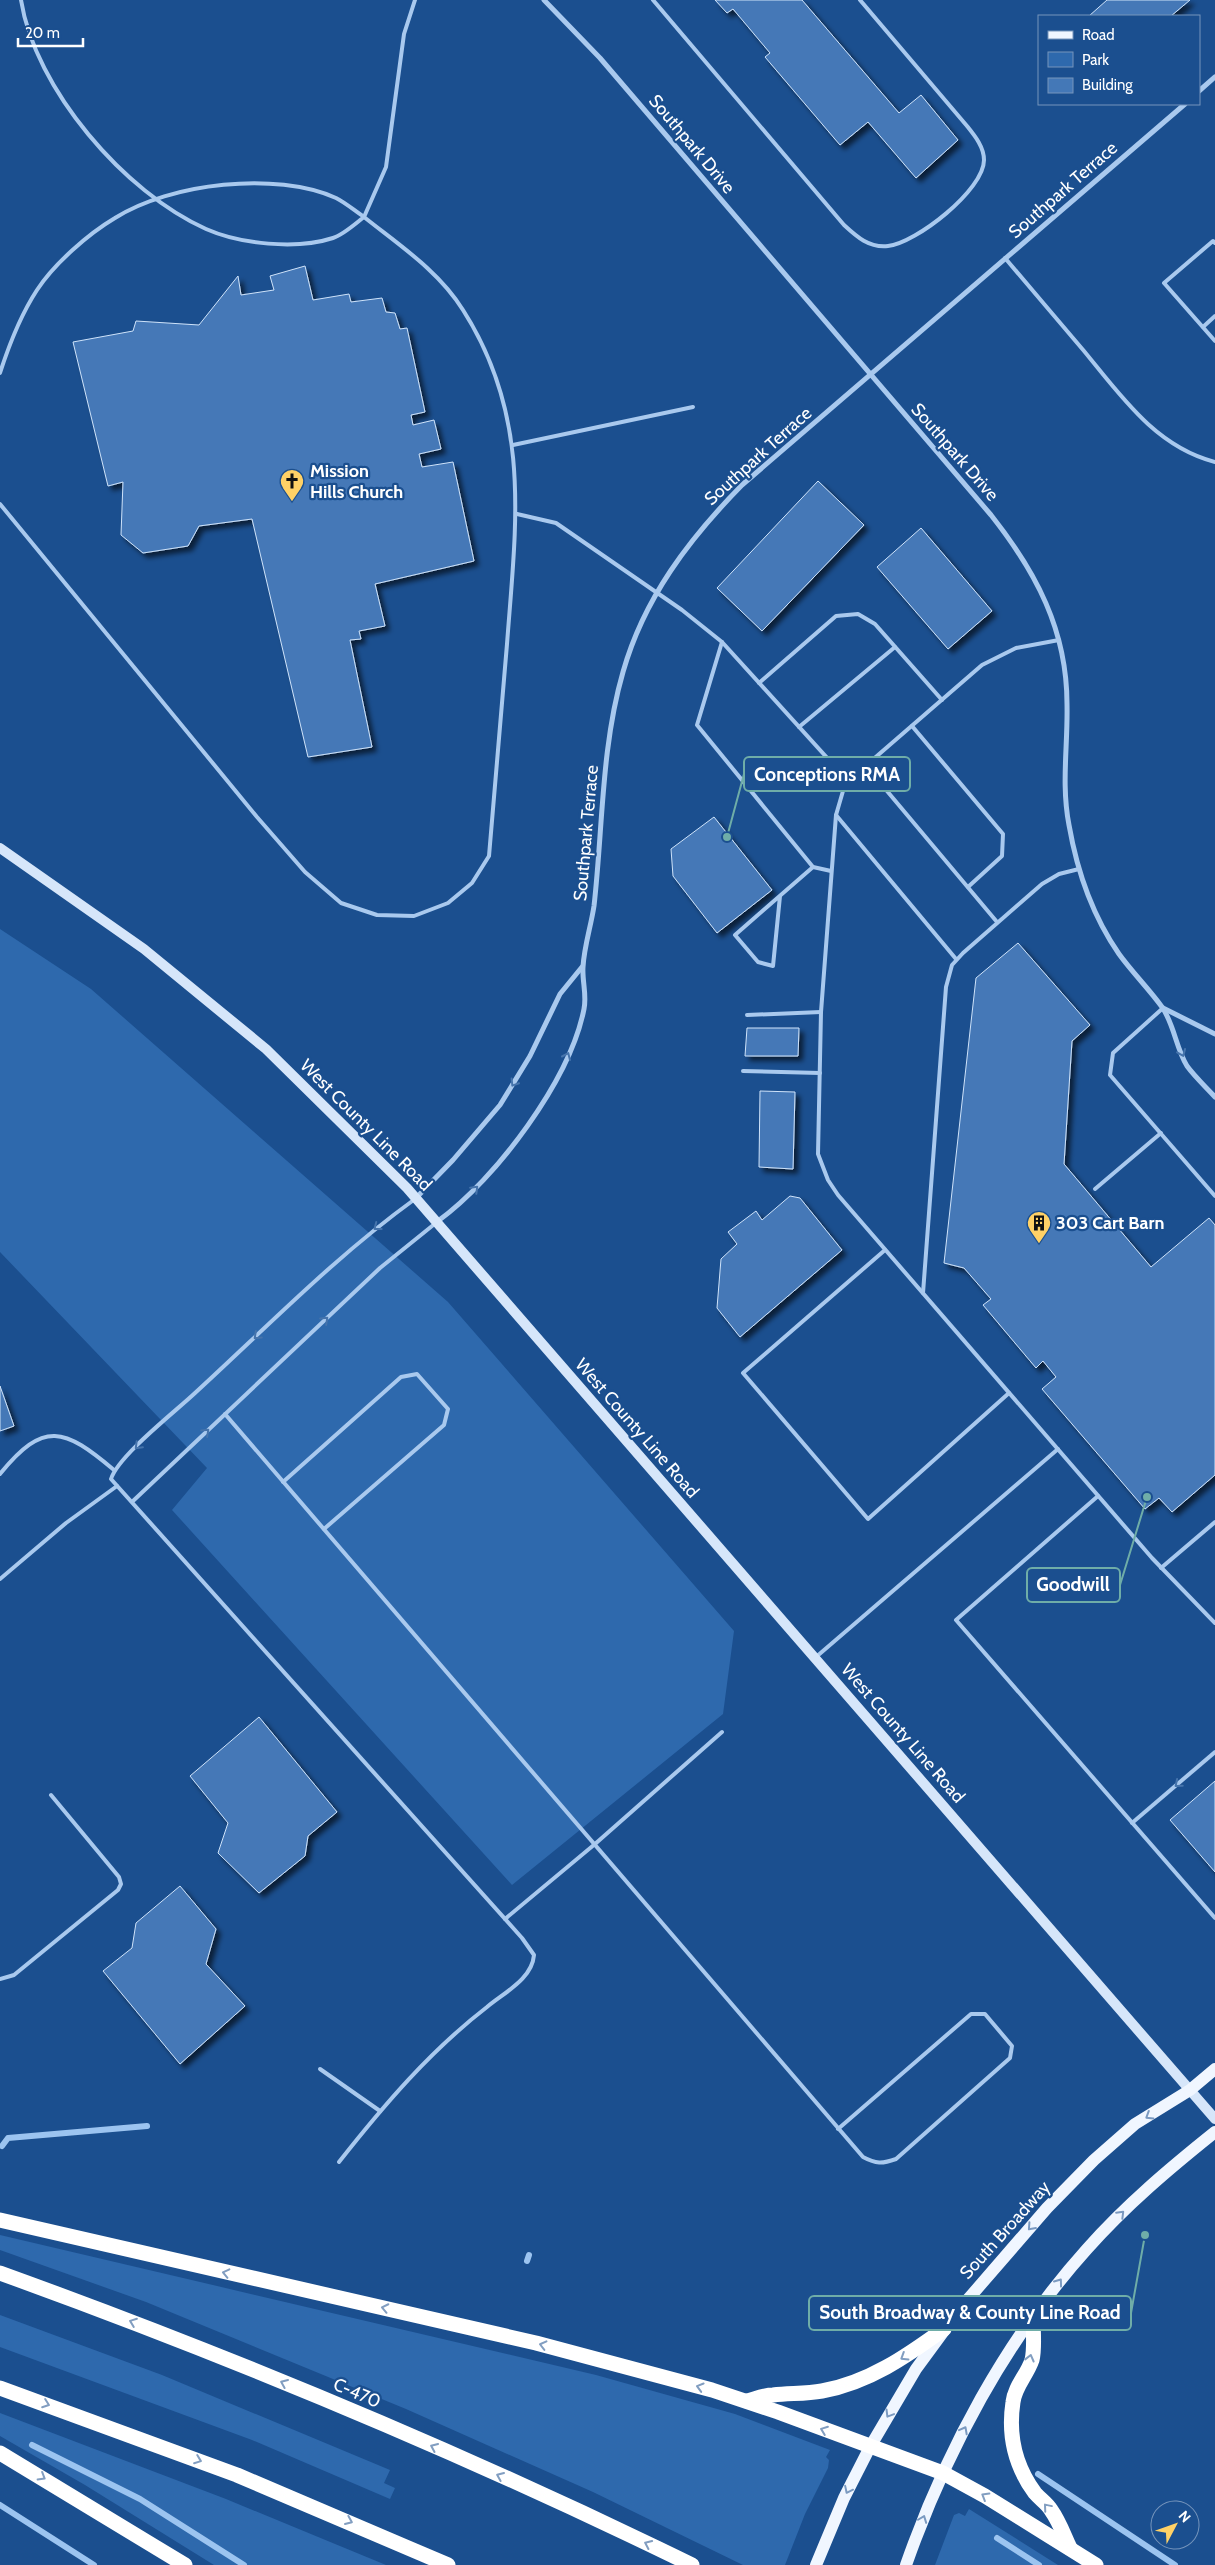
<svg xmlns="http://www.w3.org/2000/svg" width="1215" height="2565" font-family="Cabin,sans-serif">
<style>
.green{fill:#2e69ad}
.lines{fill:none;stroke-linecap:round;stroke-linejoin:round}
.stream{stroke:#9cc4f0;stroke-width:6}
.building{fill:#4478b7;stroke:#cfe3fa;filter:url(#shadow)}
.service{stroke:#a9c9ee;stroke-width:4}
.minor{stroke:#a9c9ee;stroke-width:5}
.secondary{stroke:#d6e6fa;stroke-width:10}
.primary{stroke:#f0f6ff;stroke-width:12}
.motorway{stroke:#fff;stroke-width:15}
.oneway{stroke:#4674ac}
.oneway2{stroke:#7b9ac1}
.oneway3{stroke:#829ec1}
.labels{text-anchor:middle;stroke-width:4.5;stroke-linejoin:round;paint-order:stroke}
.street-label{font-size:18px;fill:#fff;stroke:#1b4f8f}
.poi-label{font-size:18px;font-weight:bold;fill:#fff;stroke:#1b4f8f;text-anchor:start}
.leader{fill:none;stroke:#6fada8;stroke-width:2}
.callout-dot{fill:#6fada8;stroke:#1b4f8f;stroke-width:2}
.callout{fill:#1b4f8f;stroke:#6fada8;stroke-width:2}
.callout-label{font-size:19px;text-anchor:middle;font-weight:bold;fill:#fff}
</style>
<defs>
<filter id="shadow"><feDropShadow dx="4.5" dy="4.5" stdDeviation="2.5" flood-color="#0009"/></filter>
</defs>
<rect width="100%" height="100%" fill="#1b4f8f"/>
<g class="green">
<path d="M0 929 91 989 448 1302 734 1631 723 1714 512 1885 172 1510 207 1468 0 1252Z"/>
<path d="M0 2235 596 2375 735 2414 830 2450 826 2457 829 2460 828 2468 805 2514 785 2565H743L593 2492 406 2409 146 2302 0 2250Z"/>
<path d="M0 2315 162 2375 390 2470 384 2483 395 2488 390 2499 252 2440 0 2347Z"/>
<path d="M0 2413 226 2499 386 2565H214L85 2485 0 2436Z"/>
<path d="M969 2509 1058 2565H935L954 2515 959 2513 965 2516Z"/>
</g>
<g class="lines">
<g class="stream">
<path d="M2 2146 8 2138 147 2126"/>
<path d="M527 2261 529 2255"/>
<path d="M32 2445 140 2499 244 2565"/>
<path d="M1038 2474 1175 2565"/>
<path d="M0 2505 94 2565"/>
<path d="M997 2538 1039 2565"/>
</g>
</g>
<g class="building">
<path d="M715 0H802L899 113 921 95 958 140 916 178 868 122 840 145 765 57 770 53 733 9 727 13Z"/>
<path d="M1107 0H1190L1171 16H1089Z"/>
<path d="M305 266 313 300 349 294 351 302 382 298 386 312 395 313 400 329 407 328 425 412 411 415 413 425 434 420 441 449 419 454 422 467 453 462 474 561 375 584 385 626 359 631 361 639 350 640 372 747 308 757 252 519 199 526 188 546 143 553 121 535 123 482 108 486 73 342 133 331 136 321 199 325 238 276 241 295 274 290 270 276Z"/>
<path d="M818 481 864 525 762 631 717 588Z"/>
<path d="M921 528 992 611 948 649 877 567Z"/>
<path d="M714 817 772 890 717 933 673 876 671 849Z"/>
<path d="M1018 943 1090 1025 1072 1041 1064 1164 1151 1267 1209 1218 1215 1225V1475L1172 1512 1159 1498 1145 1509 1042 1389 1056 1377 1043 1361 1036 1368 983 1305 991 1299 964 1268 944 1263 976 978Z"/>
<path d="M747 1028H799L798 1056H745Z"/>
<path d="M760 1091 795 1092 793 1169 759 1167Z"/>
<path d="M790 1196 800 1198 842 1250 740 1337 717 1308 721 1259 737 1244 728 1232 756 1211 762 1220Z"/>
<path d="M0 1386 14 1426 0 1431Z"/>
<path d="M259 1717 337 1812 308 1836 305 1856 259 1893 218 1853 228 1823 190 1776Z"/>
<path d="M1215 1781V1872L1170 1820Z"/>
<path d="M180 1886 216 1929 206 1964 245 2006 180 2064 103 1971 132 1948 136 1923Z"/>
</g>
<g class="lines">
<g class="service">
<path d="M653 0 844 225C857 237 869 248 888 246 916 243 984 190 984 160 984 147 975 136 967 126L860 0"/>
<path d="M1215 243 1213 241 1164 283 1215 341"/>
<path d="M1005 258C1031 289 1058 320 1084 351 1121 396 1156 447 1215 462"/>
<path d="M1203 327 1215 316"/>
<path d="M0 373C9 345 20 316 37 290 54 264 88 234 115 218 170 183 276 171 336 198 346 203 355 211 364 217 355 224 343 235 333 238 296 250 240 244 206 229 125 193 35 89 21 0"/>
<path d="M513 445 693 407"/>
<path d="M0 504 257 817 305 872 341 903 377 915 414 916 448 903 472 883 489 856C495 785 501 715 507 644 516 524 532 418 463 310 439 271 399 245 364 217L386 167 404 34 415 0"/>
<path d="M517 514 556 523 682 610 722 642 849 782"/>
<path d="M1059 640 1016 648 982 665 855 775 843 791 836 815 821 1012 818 1154 828 1180 838 1195 1152 1558 1215 1623"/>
<path d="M722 642 697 725 813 867 831 871"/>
<path d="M759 683 836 616 858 614 875 624 942 700"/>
<path d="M912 726 1003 834 1002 856 968 887"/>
<path d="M799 727 895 647"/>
<path d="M866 766 997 922"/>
<path d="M836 815 956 959"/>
<path d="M780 896 773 966 758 962 735 935 813 867"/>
<path d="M1163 1008 1113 1053 1110 1075 1215 1196"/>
<path d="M747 1015 821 1012"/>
<path d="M743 1071 820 1073"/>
<path d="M1095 1189 1161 1133"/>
<path d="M885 1250 743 1373 868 1519 1009 1393"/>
<path d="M923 1293 946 987 952 965 963 953 1042 884 1059 874 1079 869"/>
<path d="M225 1414 863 2157C876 2164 882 2164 896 2159L1010 2058 1012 2046 985 2014H971L838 2129"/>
<path d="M0 1474C44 1420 64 1428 114 1470"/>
<path d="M283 1482 401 1377 417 1374 448 1409 444 1425 324 1529"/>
<path d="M1098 1496 956 1620 1215 1918"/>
<path d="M133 1501 380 1268 437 1222"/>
<path d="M1161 1568 1215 1522"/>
<path d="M0 1579 66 1523 117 1486"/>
<path d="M816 1657 1058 1449"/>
<path d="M1132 1823 1215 1752"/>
<path d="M505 1919 595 1844 722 1732"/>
<path d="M0 1979 14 1975 118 1890 121 1884 119 1877 51 1795"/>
<path d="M320 2069 380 2111"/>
<path d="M339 2162C384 2105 430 2051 487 2007 505 1992 532 1979 534 1955L522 1938 111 1479C118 1456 176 1411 195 1393 267 1327 336 1256 415 1199"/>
</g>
<g class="minor">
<path d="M544 0 600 58 991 515C1036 572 1067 630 1067 704 1068 745 1061 784 1069 825 1077 871 1092 915 1119 954 1132 972 1149 989 1162 1007 1174 1024 1176 1048 1187 1066 1195 1077 1206 1087 1215 1097"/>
<path d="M1199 91 1215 77"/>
<path d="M1163 1008 1215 1034"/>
<path d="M416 1198 453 1160 500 1105 530 1056 560 994 582 967"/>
<path d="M438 1221C496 1179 570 1080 584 1009 587 995 582 981 583 967 584 947 591 926 594 906 603 827 601 748 623 672 644 598 689 539 742 485L1185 104"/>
</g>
<path class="secondary" d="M0 848 144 949 266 1049 407 1188 1215 2119"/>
<g class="primary">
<path d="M816 2565 844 2498 870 2447 916 2369 963 2305 1047 2208 1094 2160 1135 2124 1190 2090 1215 2069"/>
<path d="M906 2565C946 2451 1006 2339 1087 2249 1126 2205 1170 2168 1215 2132"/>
</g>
<g class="motorway">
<path d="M0 2220 536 2343 712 2390 778 2412 943 2473 985 2496 1096 2565"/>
<path d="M0 2273C235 2358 467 2455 692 2565"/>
<path d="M1033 2318C1033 2331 1035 2348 1032 2360 1027 2375 1015 2386 1013 2402 1008 2435 1015 2466 1035 2493 1040 2499 1047 2503 1051 2510 1059 2521 1064 2535 1070 2548"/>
<path d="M0 2388 237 2475 448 2565"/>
<path d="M747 2401C755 2399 764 2395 773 2395 789 2393 805 2394 822 2391 868 2383 907 2356 944 2329"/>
<path d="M0 2453 185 2565"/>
</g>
</g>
<defs><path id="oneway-chevron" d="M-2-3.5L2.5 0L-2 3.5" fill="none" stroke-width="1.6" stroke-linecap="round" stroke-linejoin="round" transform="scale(1.25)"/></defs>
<g class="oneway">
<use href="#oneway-chevron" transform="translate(1182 1053) rotate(67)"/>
<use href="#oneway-chevron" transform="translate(567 1056) rotate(-66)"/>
<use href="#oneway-chevron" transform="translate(514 1083) rotate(122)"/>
<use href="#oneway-chevron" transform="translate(475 1189) rotate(-45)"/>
<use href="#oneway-chevron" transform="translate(377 1227) rotate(142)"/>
<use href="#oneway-chevron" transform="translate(325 1320) rotate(-43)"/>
<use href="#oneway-chevron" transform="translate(257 1336) rotate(137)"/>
<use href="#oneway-chevron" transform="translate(206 1432) rotate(-43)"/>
<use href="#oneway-chevron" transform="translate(138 1446) rotate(135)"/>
<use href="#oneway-chevron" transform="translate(1178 1784) rotate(140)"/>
</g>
<g class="oneway2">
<use href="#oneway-chevron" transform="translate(1149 2116) rotate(148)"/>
<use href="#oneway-chevron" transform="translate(1121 2214) rotate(-45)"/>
<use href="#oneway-chevron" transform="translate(1031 2227) rotate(132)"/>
<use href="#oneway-chevron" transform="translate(1059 2282) rotate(-54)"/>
<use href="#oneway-chevron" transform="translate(889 2414) rotate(121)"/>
<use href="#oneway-chevron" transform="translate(964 2430) rotate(-62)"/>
<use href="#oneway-chevron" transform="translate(848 2490) rotate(116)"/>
<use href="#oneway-chevron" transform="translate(923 2519) rotate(-69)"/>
</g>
<g class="oneway3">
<use href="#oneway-chevron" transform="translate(226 2273) rotate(-167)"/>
<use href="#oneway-chevron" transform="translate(385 2308) rotate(-168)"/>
<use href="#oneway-chevron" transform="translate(133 2322) rotate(-159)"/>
<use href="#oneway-chevron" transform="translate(543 2345) rotate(-166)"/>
<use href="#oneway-chevron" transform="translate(904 2357) rotate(148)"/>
<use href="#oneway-chevron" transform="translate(1030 2358) rotate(-76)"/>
<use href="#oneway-chevron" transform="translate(284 2383) rotate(-157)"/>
<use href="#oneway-chevron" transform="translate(700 2387) rotate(-164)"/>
<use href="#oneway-chevron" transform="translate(46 2404) rotate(20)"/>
<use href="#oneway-chevron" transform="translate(824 2430) rotate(-159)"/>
<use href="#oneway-chevron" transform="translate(434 2447) rotate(-156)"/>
<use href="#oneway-chevron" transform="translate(198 2460) rotate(21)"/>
<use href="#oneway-chevron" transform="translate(500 2476) rotate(-157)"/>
<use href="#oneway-chevron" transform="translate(42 2477) rotate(31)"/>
<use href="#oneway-chevron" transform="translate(985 2496) rotate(-149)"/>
<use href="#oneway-chevron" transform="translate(1047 2507) rotate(-130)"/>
<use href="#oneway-chevron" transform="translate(349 2521) rotate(23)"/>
<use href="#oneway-chevron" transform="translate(648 2544) rotate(-155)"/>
</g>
<defs>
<g id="church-pin" transform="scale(1.25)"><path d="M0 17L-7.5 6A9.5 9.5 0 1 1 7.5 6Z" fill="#ffd166" stroke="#1b4f8f"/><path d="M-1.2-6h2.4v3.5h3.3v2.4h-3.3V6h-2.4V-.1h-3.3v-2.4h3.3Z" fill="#111"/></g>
<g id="building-pin" transform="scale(1.25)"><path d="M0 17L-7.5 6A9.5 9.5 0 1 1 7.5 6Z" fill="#ffd166" stroke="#1b4f8f"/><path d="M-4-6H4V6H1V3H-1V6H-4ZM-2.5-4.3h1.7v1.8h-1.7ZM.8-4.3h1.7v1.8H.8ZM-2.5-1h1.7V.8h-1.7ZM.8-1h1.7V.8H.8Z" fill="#111"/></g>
</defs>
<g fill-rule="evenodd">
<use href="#church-pin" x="292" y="481"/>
<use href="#building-pin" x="1039" y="1223"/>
</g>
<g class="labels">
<g class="street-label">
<text transform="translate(692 144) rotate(50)" y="6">Southpark Drive</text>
<text transform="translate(1063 190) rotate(-41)" y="6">Southpark Terrace</text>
<text transform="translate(955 452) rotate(49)" y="6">Southpark Drive</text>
<text transform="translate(758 456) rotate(-42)" y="6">Southpark Terrace</text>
<text transform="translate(586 833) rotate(-85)" y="6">Southpark Terrace</text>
<text transform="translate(366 1125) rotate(45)" y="6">West County Line Road</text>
<text transform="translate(637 1428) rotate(49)" y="6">West County Line Road</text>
<text transform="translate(903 1733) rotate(49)" y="6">West County Line Road</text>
<text transform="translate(1005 2230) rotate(-48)" y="6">South Broadway</text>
<text transform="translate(357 2393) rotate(23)" y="6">C-470</text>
</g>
<g class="poi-label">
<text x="310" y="477">Mission<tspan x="310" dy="21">Hills Church</tspan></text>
<text x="1056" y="1229">303 Cart Barn</text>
</g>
</g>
<path class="leader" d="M727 837L744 774M1147 1497L1120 1585M1145 2235L1131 2313"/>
<g class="callout-dot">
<circle cx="727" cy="837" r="5"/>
<circle cx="1147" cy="1497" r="5"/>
<circle cx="1145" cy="2235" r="5"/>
</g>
<g class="callout">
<rect x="744" y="757" width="166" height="34" rx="5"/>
<rect x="1027" y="1568" width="93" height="34" rx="5"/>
<rect x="809" y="2296" width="322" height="34" rx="5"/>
</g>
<g class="callout-label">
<text x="827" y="781">Conceptions RMA</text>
<text x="1073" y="1591">Goodwill</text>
<text x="970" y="2319">South Broadway &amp; County Line Road</text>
</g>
<rect x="1038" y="15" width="162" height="90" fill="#1b4f8f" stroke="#7695bc"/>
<rect x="1048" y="31" width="25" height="8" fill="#f0f6ff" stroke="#7695bc"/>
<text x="1082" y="40" font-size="15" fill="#ffffff">Road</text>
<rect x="1048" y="52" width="25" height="15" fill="#2e69ad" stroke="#7695bc"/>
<text x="1082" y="65" font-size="15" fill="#ffffff">Park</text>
<rect x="1048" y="78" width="25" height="15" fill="#4478b7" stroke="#7695bc"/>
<text x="1082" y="90" font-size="15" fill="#ffffff">Building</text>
<g transform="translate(1175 2525) rotate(49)"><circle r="24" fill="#1b4f8f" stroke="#7695bc"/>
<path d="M0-4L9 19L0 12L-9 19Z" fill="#ffd166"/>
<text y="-8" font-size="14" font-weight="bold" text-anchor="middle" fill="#ffffff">N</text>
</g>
<path d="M18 38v8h65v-8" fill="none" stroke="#ffffff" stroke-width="2.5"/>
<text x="25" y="38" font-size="15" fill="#ffffff" stroke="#1b4f8f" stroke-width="4" paint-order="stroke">20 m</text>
</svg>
